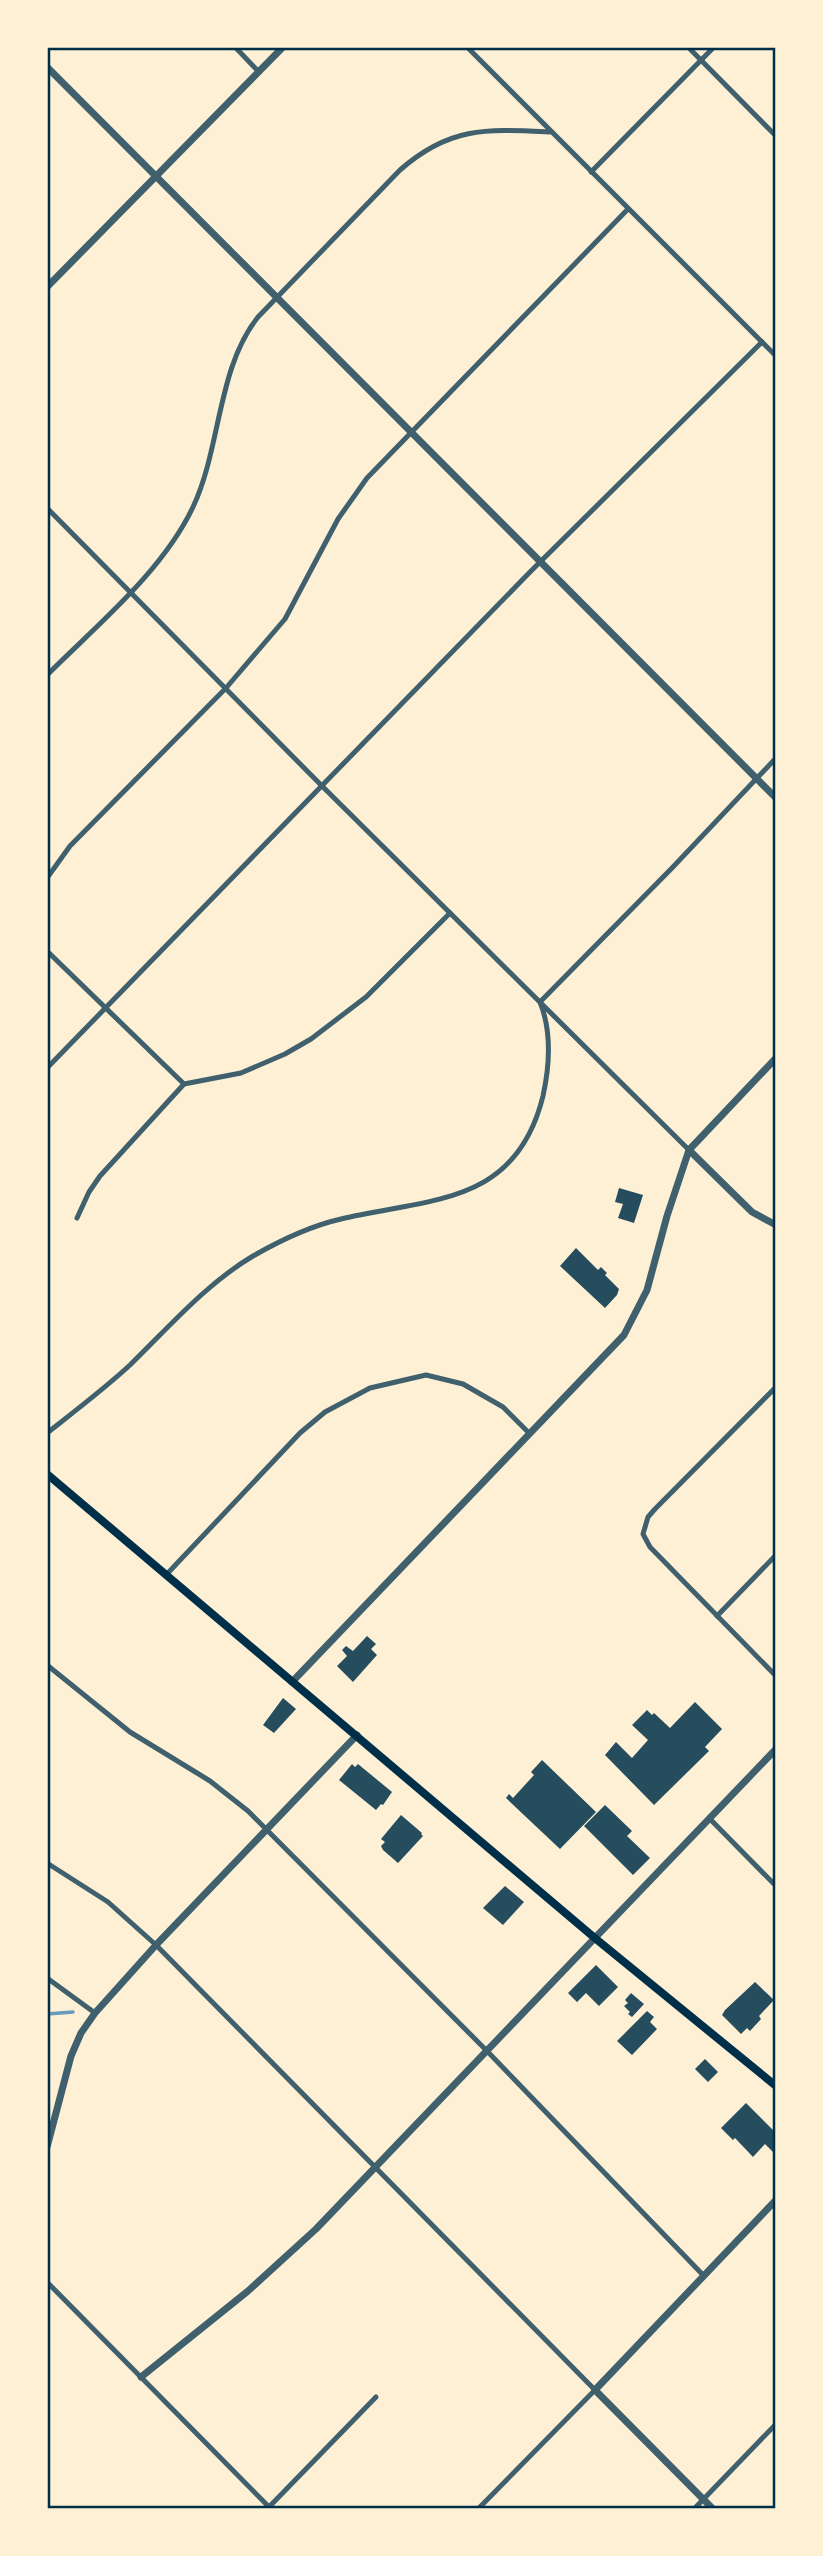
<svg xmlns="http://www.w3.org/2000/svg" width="823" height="2556" font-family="'Fira Sans',sans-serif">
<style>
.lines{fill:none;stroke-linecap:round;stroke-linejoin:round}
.stream{stroke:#669bbc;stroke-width:3.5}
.building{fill:#264d5e}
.minor{stroke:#3f606c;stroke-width:5}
.tertiary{stroke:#3f606c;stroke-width:7}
.secondary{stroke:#003049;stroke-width:8}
.neatline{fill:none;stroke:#003049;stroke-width:2.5}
</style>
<rect width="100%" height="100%" fill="#fdf0d5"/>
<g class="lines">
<path class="stream" d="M47 2014 73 2012"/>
</g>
<g class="building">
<path d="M619 1188 643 1195 634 1223 618 1218 623 1204 615 1202Z"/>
<path d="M576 1248 598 1270 601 1267 607 1273 605 1275 619 1289 617 1295 605 1308 560 1266Z"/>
<path d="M367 1636 376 1644 371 1649 377 1655 353 1682 337 1666 347 1656 342 1650 346 1646 353 1651Z"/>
<path d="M283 1698 296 1709 274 1733 263 1725Z"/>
<path d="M695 1702 722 1729 705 1747 709 1751 654 1805 605 1755 616 1742 632 1758 648 1740 632 1725 647 1710 652 1715 654 1713 670 1728Z"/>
<path d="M542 1760 596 1812 560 1849 506 1798 509 1794 513 1798 534 1775 531 1772Z"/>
<path d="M352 1764 355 1767 358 1764 392 1792 383 1805 381 1804 376 1810 339 1780Z"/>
<path d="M605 1805 632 1831 627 1836 650 1858 633 1875 584 1826Z"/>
<path d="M401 1815 422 1833 421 1834 423 1836 398 1863 383 1850 381 1846 385 1842 381 1839Z"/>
<path d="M505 1886 524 1902 503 1925 483 1908Z"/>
<path d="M596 1965 618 1987 599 2006 586 1993 577 2002 568 1993Z"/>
<path d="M755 1982 774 2000 759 2016 761 2019 750 2031 747 2028 741 2034 722 2015 725 2010Z"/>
<path d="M631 1993 644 2004 632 2017 628 2014 630 2012 624 2006 628 2003 625 2000Z"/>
<path d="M647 2011 654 2017 650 2022 657 2029 632 2055 617 2041Z"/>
<path d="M705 2059 718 2072 708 2082 695 2069Z"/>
<path d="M746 2103 776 2133 774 2153 765 2144 753 2157 735 2138 733 2140 721 2128Z"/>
</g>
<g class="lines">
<g class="minor">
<path d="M235 47 259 72"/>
<path d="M467 47 776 356"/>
<path d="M688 47 776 136"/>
<path d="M591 172 714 47"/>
<path d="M47 508 321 785 689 1150"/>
<path d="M47 675C97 625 163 571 193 507 221 448 217 368 258 317L400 170C450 126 487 129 550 132"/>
<path d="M47 878 70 846 226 688 285 619 338 519 367 478 628 209"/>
<path d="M47 951 184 1084"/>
<path d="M47 1068 530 572 762 342"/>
<path d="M77 1218 89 1192 100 1176 184 1084 241 1073 285 1054 311 1039 366 997 450 913"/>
<path d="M776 1387 655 1509 648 1517 643 1534 650 1547 776 1676"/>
<path d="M47 1433C75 1411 104 1389 130 1365 169 1327 206 1284 253 1256 281 1240 310 1226 341 1219 430 1198 516 1206 543 1096 550 1064 552 1032 540 1002L672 868 776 758"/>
<path d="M166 1575 300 1433 325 1412 370 1388 426 1375 463 1384 503 1407 530 1434"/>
<path d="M717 1616 776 1555"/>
<path d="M47 1665 130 1732 210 1781 248 1811 487 2051 704 2276"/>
<path d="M709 1818 776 1886"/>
<path d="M47 1863 108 1902 156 1945 595 2390 478 2509"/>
<path d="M47 1978 95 2013"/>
<path d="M47 2282 271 2509"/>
<path d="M269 2507 376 2397"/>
<path d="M694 2509 776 2424"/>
</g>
<g class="tertiary">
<path d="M47 67 776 798"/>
<path d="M47 287 283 47"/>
<path d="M689 1150 752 1212 776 1225"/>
<path d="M292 1682 624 1335 647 1290 667 1216 689 1150 776 1058"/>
<path d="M47 2147 71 2056 81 2033 95 2013 156 1945 357 1735"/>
<path d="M141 2377 248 2291 316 2229 776 1749"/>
<path d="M713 2509 595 2390 776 2200"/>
</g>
<path class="secondary" d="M47 1474 596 1939 776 2086"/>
</g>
<rect width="823" height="2556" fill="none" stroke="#fdf0d5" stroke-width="98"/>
<rect x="49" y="49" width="725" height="2458" class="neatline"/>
</svg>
